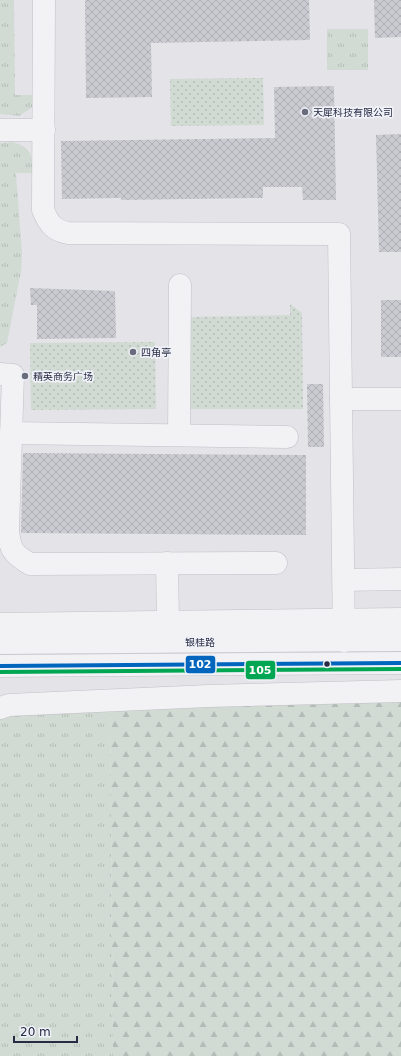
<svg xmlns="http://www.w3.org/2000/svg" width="401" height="1056" font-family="'DejaVu Sans','Noto Sans SC',sans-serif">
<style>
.grass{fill:url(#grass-tufts)}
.forest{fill:url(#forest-firs)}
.garden{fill:url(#garden-dots)}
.building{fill:url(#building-cross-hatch)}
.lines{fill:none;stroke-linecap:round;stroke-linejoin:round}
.minor-casing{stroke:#c0c0c6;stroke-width:23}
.minor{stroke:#f2f2f5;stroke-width:22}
.bus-1-casing{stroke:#f0f2f8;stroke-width:7}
.bus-2-casing{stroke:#f0f2f8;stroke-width:7}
.bus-1{stroke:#0065bd;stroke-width:4}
.bus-2{stroke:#00a651;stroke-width:4}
.poi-dot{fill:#696c7d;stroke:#f0f2f8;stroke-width:1.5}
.bus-dot{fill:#272c44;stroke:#f0f2f8;stroke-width:1.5}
.labels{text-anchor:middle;stroke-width:3.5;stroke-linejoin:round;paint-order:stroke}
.poi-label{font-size:10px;fill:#272c44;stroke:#f0f2f8;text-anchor:start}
.street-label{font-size:10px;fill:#272c44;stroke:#f0f2f8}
.line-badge{stroke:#f0f2f8;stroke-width:1.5}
.badge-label{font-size:11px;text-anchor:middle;font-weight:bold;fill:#fff}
</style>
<defs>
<pattern id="grass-tufts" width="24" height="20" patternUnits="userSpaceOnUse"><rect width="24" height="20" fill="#d1dbd3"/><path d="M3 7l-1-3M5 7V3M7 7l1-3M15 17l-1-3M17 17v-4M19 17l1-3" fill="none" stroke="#b3bcb6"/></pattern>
<pattern id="forest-firs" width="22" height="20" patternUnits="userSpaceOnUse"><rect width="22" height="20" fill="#d1dbd3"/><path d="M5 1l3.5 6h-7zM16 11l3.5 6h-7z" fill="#b3bcb6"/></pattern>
<pattern id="garden-dots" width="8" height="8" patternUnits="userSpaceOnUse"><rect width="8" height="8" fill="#d1dbd3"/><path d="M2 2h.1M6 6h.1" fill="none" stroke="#b3bcb6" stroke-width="1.8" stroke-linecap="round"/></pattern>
<pattern id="building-cross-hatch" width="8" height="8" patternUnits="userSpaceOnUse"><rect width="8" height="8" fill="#cacbd0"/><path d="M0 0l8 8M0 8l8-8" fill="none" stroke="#aeaeb4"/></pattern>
</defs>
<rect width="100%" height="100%" fill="#e3e3e8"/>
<g class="grass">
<path d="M0 0H14L15 95H33V107L19 116 0 114Z"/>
<rect x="327" y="29" width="41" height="41"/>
<path d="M12 142C31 147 33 155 32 173H16L22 254 21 271 7 343 0 347V143Z"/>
<path d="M110 704 113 1056H0V711Z"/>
</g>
<path class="forest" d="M401 699V1056H113L110 704Z"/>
<g class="garden">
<path d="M263 78 264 125 171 126 170 79Z"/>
<path d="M290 304 302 313 303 409H190V317L290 315Z"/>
<path d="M155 342 156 409 31 410 30 343Z"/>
</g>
<g class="building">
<path d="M85 0H309L310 40 151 43 152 97 86 98Z"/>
<path d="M374 0H401V37L375 38Z"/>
<path d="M334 86 336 200H303L302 187H263V198L121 200V198L62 199 61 141 275 138 274 87Z"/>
<path d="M401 134V252H379L376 135Z"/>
<path d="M30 288 115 291 116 338 37 339V305H31Z"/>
<rect x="381" y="300" width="20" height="57"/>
<path d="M307 384H323L324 447H308Z"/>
<path d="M23 453 306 455V535L21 533Z"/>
</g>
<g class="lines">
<g class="minor-casing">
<g id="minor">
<path d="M44 0 43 210C49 224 53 230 68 233L339 234 344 641"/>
<path d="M0 130H44"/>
<path d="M0 374 13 375 8 530C10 550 13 554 30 564L276 563"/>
<path d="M341 399H401"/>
<path d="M11 433 287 437"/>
<path d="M179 435 180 285"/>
<path d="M167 563 168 622"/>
<path d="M344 580 401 579"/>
<path d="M0 624 401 619"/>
<path d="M0 643 401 640"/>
<path d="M0 666 401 663"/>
<path d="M0 708 9 705 208 696 401 691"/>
</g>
</g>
<use href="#minor" class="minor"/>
<g class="bus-1-casing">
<path id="bus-1" d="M0 666 401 663"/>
</g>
<g class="bus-2-casing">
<path id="bus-2" d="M0 672 401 669"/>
</g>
<use href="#bus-1" class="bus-1"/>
<use href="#bus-2" class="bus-2"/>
</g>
<g class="poi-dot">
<circle cx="305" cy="112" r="4"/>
<circle cx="133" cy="352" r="4"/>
<circle cx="25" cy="376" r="4"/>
</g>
<circle class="bus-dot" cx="327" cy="664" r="3.5"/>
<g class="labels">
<g class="poi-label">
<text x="313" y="116">天犀科技有限公司</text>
<text x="141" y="356">四角亭</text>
<text x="33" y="380">精英商务广场</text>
</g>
<g class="street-label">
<text x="200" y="646">银桂路</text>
</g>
</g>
<g class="line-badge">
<rect x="185" y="655" width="31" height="19" rx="4" fill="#0065bd"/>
<rect x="245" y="660" width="31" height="20" rx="4" fill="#00a651"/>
</g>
<g class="badge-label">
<text x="200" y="668">102</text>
<text x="260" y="674">105</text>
</g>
<path d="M14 1036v6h63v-6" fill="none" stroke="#272c44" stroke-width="2"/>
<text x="20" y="1036" font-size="12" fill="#272c44" stroke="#f0f2f8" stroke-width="3" paint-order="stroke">20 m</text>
</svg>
